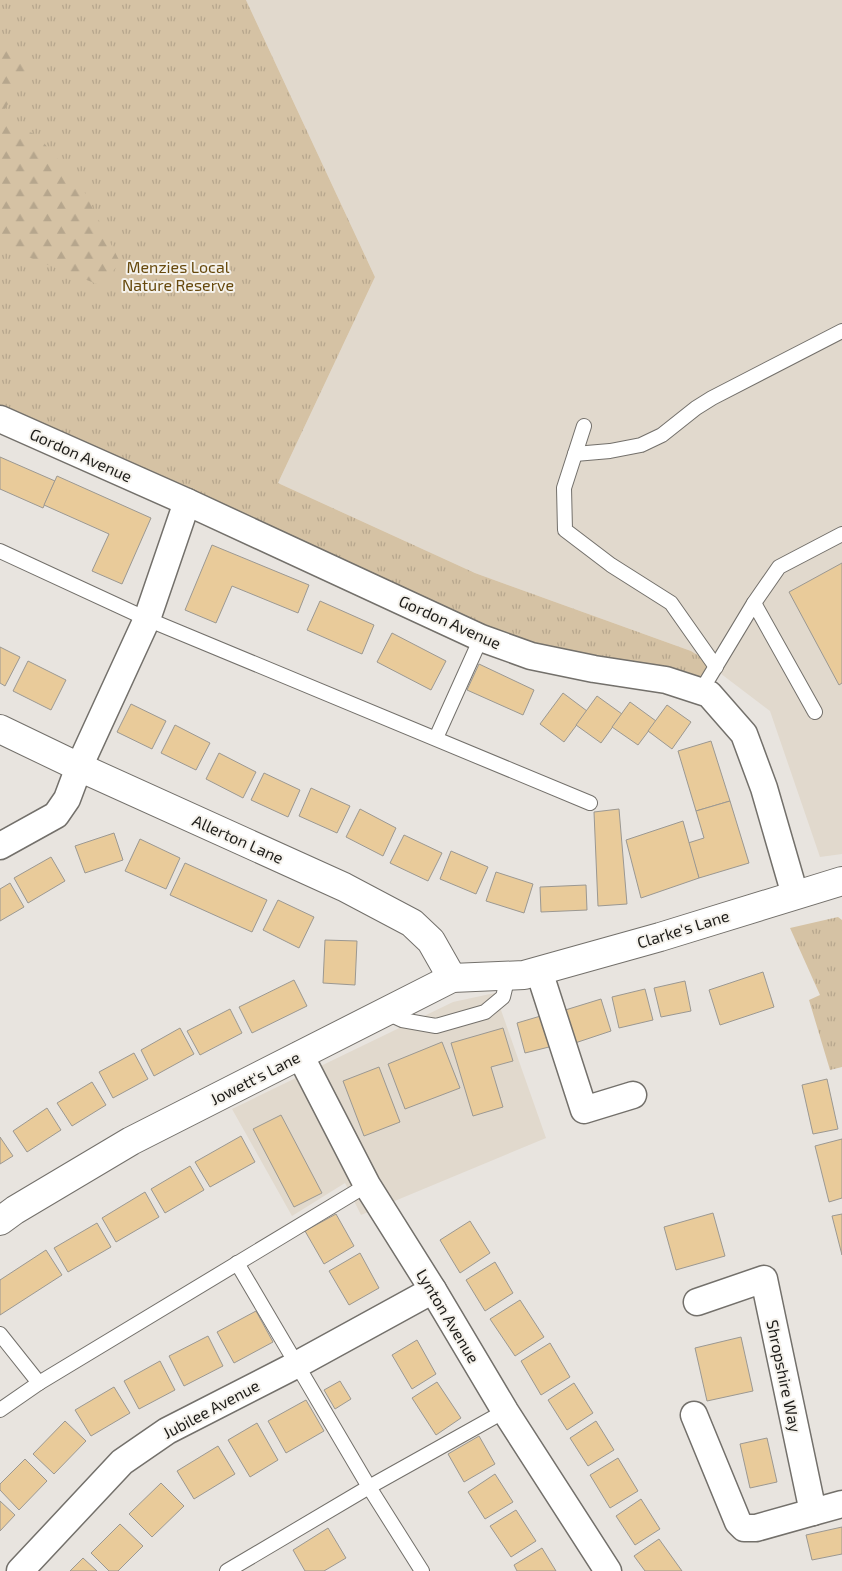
<svg xmlns="http://www.w3.org/2000/svg" width="842" height="1571" font-family="'Exo 2',sans-serif">
<style>
.built{fill:#e1d9cd}
.grass{fill:url(#grass-tufts)}
.forest{fill:url(#forest-firs)}
.building{fill:#e9cb9a;stroke:#9b9892}
.lines{fill:none;stroke-linecap:round;stroke-linejoin:round}
.service-casing{stroke:#73706b;stroke-width:16}
.minor-casing{stroke:#73706b;stroke-width:29}
.tertiary-casing{stroke:#73706b;stroke-width:30}
.service{stroke:#fff;stroke-width:14}
.minor{stroke:#fff;stroke-width:26}
.tertiary{stroke:#fff;stroke-width:28}
.labels{text-anchor:middle;stroke-width:4;stroke-linejoin:round;paint-order:stroke}
.park-label{font-size:16px;fill:#67490d;stroke:#f5f2ec}
.street-label{font-size:16px;fill:#1d1c19;stroke:#f5f2ec}
</style>
<defs>
<pattern id="grass-tufts" width="24" height="20" patternUnits="userSpaceOnUse" patternTransform="scale(1.25)"><rect width="24" height="20" fill="#d5c2a4"/><path d="M3 7l-1-3M5 7V3M7 7l1-3M15 17l-1-3M17 17v-4M19 17l1-3" fill="none" stroke="#b6a68d"/></pattern>
<pattern id="forest-firs" width="22" height="20" patternUnits="userSpaceOnUse" patternTransform="scale(1.25)"><rect width="22" height="20" fill="#d5c2a4"/><path d="M5 1l3.5 6h-7zM16 11l3.5 6h-7z" fill="#b6a68d"/></pattern>
</defs>
<rect width="100%" height="100%" fill="#e8e4df"/>
<g class="built">
<path d="M246 0H842V854L820 857 770 711 691 651 475 573 278 483 375 277Z"/>
<path d="M495 993 546 1138 361 1215 345 1183 292 1216 232 1109 453 1002Z"/>
</g>
<g class="grass">
<path d="M0 0H246L375 277 278 483 475 573 691 651 716 667 701 691 531 656 0 419Z"/>
<path d="M838 917 842 920V1067L830 1070 809 1000 820 995 790 928Z"/>
</g>
<path class="forest" d="M0 36 29 70 0 117 38 136 83 189 120 262 102 286 0 246Z"/>
<g class="building">
<path d="M0 457 55 481 43 508 0 489Z"/>
<path d="M57 476 151 518 122 584 92 571 109 534 44 505Z"/>
<path d="M212 545 309 585 298 613 232 586 216 623 185 610Z"/>
<path d="M842 563V683L839 685 789 592Z"/>
<path d="M320 601 374 625 362 654 307 630Z"/>
<path d="M392 633 446 661 431 690 377 662Z"/>
<path d="M0 647 20 657 5 686 0 683Z"/>
<path d="M28 661 66 680 51 710 13 691Z"/>
<path d="M479 664 534 690 523 715 467 690Z"/>
<path d="M563 693 587 711 564 742 540 724Z"/>
<path d="M597 696 622 714 601 743 576 725Z"/>
<path d="M630 702 656 721 638 745 612 727Z"/>
<path d="M131 704 166 721 152 749 117 732Z"/>
<path d="M667 705 691 722 672 749 648 731Z"/>
<path d="M175 725 210 743 196 770 161 753Z"/>
<path d="M711 741 730 801 696 811 678 751Z"/>
<path d="M219 753 256 772 243 798 206 779Z"/>
<path d="M264 773 300 790 288 817 251 800Z"/>
<path d="M311 788 350 806 337 833 299 816Z"/>
<path d="M730 801 749 863 699 878 688 843 704 838 696 811Z"/>
<path d="M360 809 396 828 383 856 346 837Z"/>
<path d="M619 809 627 904 598 906 594 812Z"/>
<path d="M683 821 699 878 641 898 626 840Z"/>
<path d="M114 833 123 860 85 873 75 846Z"/>
<path d="M404 835 442 853 428 881 390 863Z"/>
<path d="M140 839 180 858 166 889 125 871Z"/>
<path d="M451 851 488 867 476 894 440 879Z"/>
<path d="M51 857 65 881 28 903 14 878Z"/>
<path d="M185 863 267 900 252 932 170 895Z"/>
<path d="M496 872 533 884 524 913 486 901Z"/>
<path d="M10 883 24 907 0 921V889Z"/>
<path d="M586 885 587 910 541 912 540 887Z"/>
<path d="M278 900 314 917 299 948 263 930Z"/>
<path d="M325 940 357 941 355 985 323 983Z"/>
<path d="M763 972 774 1007 720 1025 709 990Z"/>
<path d="M294 980 307 1006 252 1033 239 1007Z"/>
<path d="M685 981 691 1011 661 1017 654 988Z"/>
<path d="M645 989 653 1020 619 1028 612 997Z"/>
<path d="M601 999 611 1031 572 1044 562 1011Z"/>
<path d="M230 1009 242 1033 200 1055 187 1031Z"/>
<path d="M544 1015 553 1046 525 1053 517 1023Z"/>
<path d="M180 1028 194 1054 154 1076 141 1050Z"/>
<path d="M503 1028 513 1061 491 1067 503 1107 473 1116 451 1043Z"/>
<path d="M442 1042 460 1088 405 1109 388 1064Z"/>
<path d="M134 1053 148 1079 113 1098 99 1072Z"/>
<path d="M379 1067 400 1122 364 1136 343 1081Z"/>
<path d="M827 1079 838 1129 813 1134 802 1085Z"/>
<path d="M92 1082 106 1105 72 1126 57 1103Z"/>
<path d="M47 1108 61 1130 27 1152 13 1131Z"/>
<path d="M281 1115 322 1193 294 1207 253 1129Z"/>
<path d="M241 1136 255 1162 210 1187 195 1162Z"/>
<path d="M0 1137 13 1156 0 1164Z"/>
<path d="M842 1139V1198L829 1202 815 1146Z"/>
<path d="M190 1166 204 1190 165 1213 151 1189Z"/>
<path d="M145 1192 159 1217 116 1242 102 1218Z"/>
<path d="M713 1213 725 1256 676 1270 664 1227Z"/>
<path d="M336 1214 354 1246 324 1264 305 1231Z"/>
<path d="M842 1214V1255L832 1216Z"/>
<path d="M470 1221 490 1253 460 1273 440 1240Z"/>
<path d="M97 1223 111 1247 68 1272 54 1248Z"/>
<path d="M46 1250 62 1275 0 1315V1280Z"/>
<path d="M360 1253 379 1288 349 1305 329 1271Z"/>
<path d="M495 1262 513 1293 485 1311 466 1280Z"/>
<path d="M520 1300 544 1337 515 1356 490 1319Z"/>
<path d="M256 1311 273 1342 234 1363 217 1332Z"/>
<path d="M208 1336 223 1366 184 1386 169 1356Z"/>
<path d="M741 1337 753 1391 707 1401 695 1348Z"/>
<path d="M417 1340 436 1374 412 1389 392 1355Z"/>
<path d="M550 1343 570 1377 541 1395 521 1361Z"/>
<path d="M160 1361 175 1390 139 1409 124 1381Z"/>
<path d="M340 1381 351 1399 335 1409 324 1390Z"/>
<path d="M437 1382 461 1418 436 1435 412 1398Z"/>
<path d="M574 1383 593 1413 567 1430 548 1400Z"/>
<path d="M114 1387 130 1413 91 1436 75 1410Z"/>
<path d="M306 1400 324 1431 286 1453 268 1421Z"/>
<path d="M65 1421 86 1441 54 1474 33 1454Z"/>
<path d="M596 1421 614 1450 588 1466 570 1438Z"/>
<path d="M257 1423 278 1460 250 1477 228 1440Z"/>
<path d="M479 1436 495 1464 464 1482 448 1454Z"/>
<path d="M767 1438 777 1482 750 1488 740 1444Z"/>
<path d="M218 1446 235 1474 194 1499 177 1471Z"/>
<path d="M618 1458 638 1491 610 1508 590 1475Z"/>
<path d="M25 1459 47 1481 19 1510 0 1490V1484Z"/>
<path d="M495 1474 513 1502 485 1519 468 1492Z"/>
<path d="M161 1483 184 1506 152 1537 129 1514Z"/>
<path d="M641 1499 660 1529 635 1545 616 1516Z"/>
<path d="M0 1501 15 1515 0 1531Z"/>
<path d="M516 1510 536 1541 511 1557 490 1526Z"/>
<path d="M120 1524 143 1546 118 1571H109L91 1553Z"/>
<path d="M842 1527V1554L812 1560 806 1535Z"/>
<path d="M328 1528 346 1558 324 1571H305L293 1550Z"/>
<path d="M659 1539 682 1571H645L634 1556Z"/>
<path d="M542 1548 556 1571H517L514 1565Z"/>
<path d="M83 1558 97 1571H70Z"/>
</g>
<g class="lines">
<g class="service-casing">
<g id="service">
<path d="M584 426 564 488 565 530 611 565 671 603 716 667"/>
<path d="M575 454 610 451 641 445 662 435 696 408 712 398 842 331"/>
<path d="M0 551 147 619 590 803"/>
<path d="M754 603 779 567 842 534"/>
<path d="M701 691 754 603 815 712"/>
<path d="M436 738 481 638"/>
<path d="M385 1012 402 1020 436 1026 485 1012 503 997 508 976"/>
<path d="M237 1263 369 1487 422 1571"/>
<path d="M0 1334 39 1383"/>
<path d="M0 1410 39 1383 367 1185"/>
<path d="M227 1571 369 1487 505 1411"/>
</g>
</g>
<g class="minor-casing">
<g id="minor">
<path d="M0 419 187 502 481 638 531 656 594 669 666 680 709 694 744 734 764 788 795 895"/>
<path d="M0 846 56 815 67 799 79 767 147 619 187 502"/>
<path d="M539 971 584 1110 633 1095"/>
<path d="M300 1055 367 1185 433 1290 505 1411 608 1571"/>
<path d="M697 1302 764 1279 813 1512 842 1504"/>
<path d="M694 1415 738 1522 744 1528H756L813 1512"/>
<path d="M20 1571 122 1462 167 1431 298 1364 433 1290"/>
</g>
</g>
<g class="tertiary-casing">
<g id="tertiary">
<path d="M0 729 79 767 344 887 412 923 431 941 452 978"/>
<path d="M0 1221 15 1210 131 1141 452 978 524 975 660 937 842 881"/>
</g>
</g>
<use href="#service" class="service"/>
<use href="#minor" class="minor"/>
<use href="#tertiary" class="tertiary"/>
</g>
<g class="labels">
<g class="park-label">
<text x="178" y="273">Menzies Local<tspan x="178" dy="18">Nature Reserve</tspan></text>
</g>
<g class="street-label">
<text transform="translate(81 455) rotate(24)" y="6">Gordon Avenue</text>
<text transform="translate(450 622) rotate(24)" y="6">Gordon Avenue</text>
<text transform="translate(238 839) rotate(24)" y="6">Allerton Lane</text>
<text transform="translate(683 929) rotate(-17)" y="6">Clarke's Lane</text>
<text transform="translate(255 1078) rotate(-27)" y="6">Jowett's Lane</text>
<text transform="translate(448 1316) rotate(59)" y="6">Lynton Avenue</text>
<text transform="translate(784 1376) rotate(78)" y="6">Shropshire Way</text>
<text transform="translate(211 1409) rotate(-28)" y="6">Jubilee Avenue</text>
</g>
</g>
</svg>
